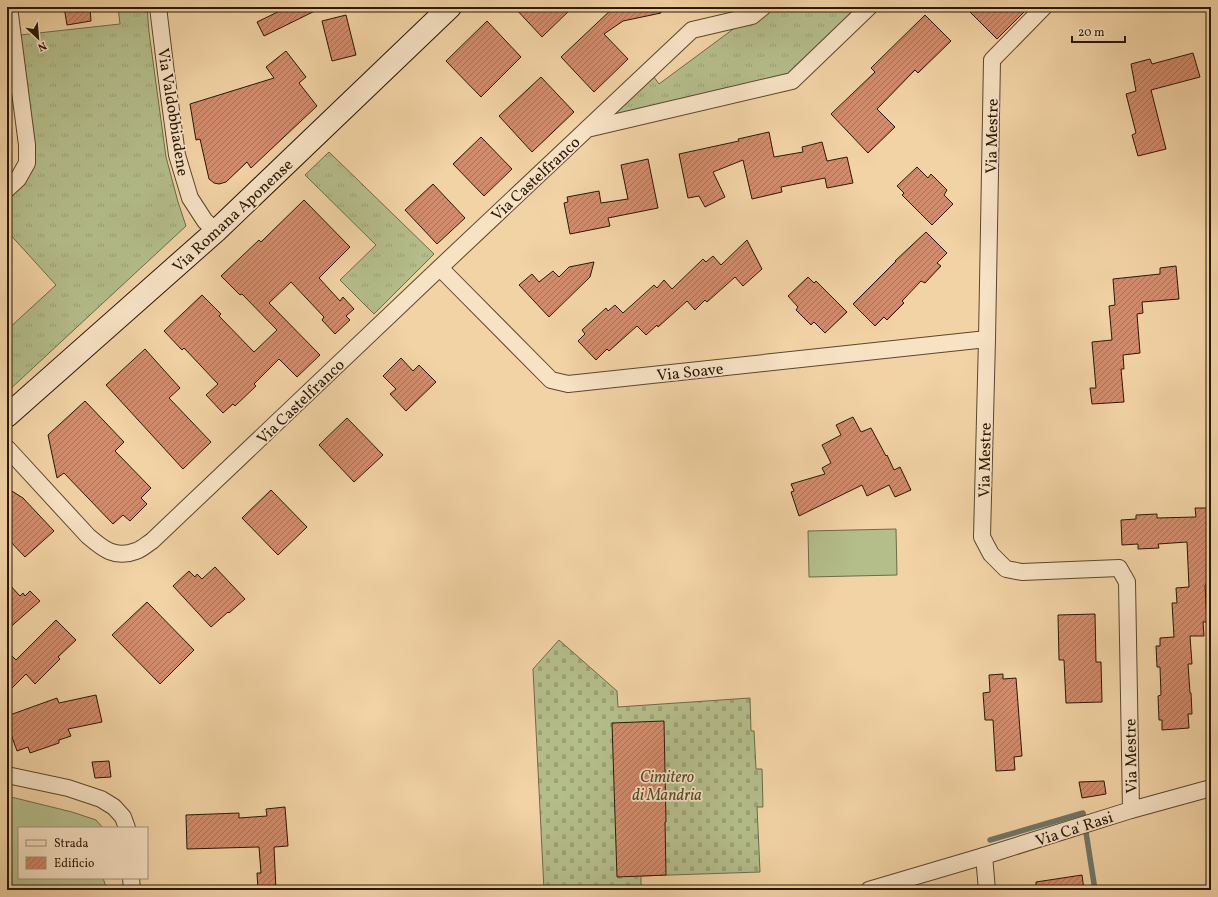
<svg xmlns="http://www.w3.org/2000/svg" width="1218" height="897" font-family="Vollkorn,serif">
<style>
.grass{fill:url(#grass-tufts);stroke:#6e6b48}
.cemetery{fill:url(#cemetery-stones);stroke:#6e6b48}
.pitch{fill:#b4be8b;stroke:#6e6b48}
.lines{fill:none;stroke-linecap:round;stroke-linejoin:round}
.stream{stroke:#6f776b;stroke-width:5.5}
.building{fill:url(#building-hatch);stroke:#291804}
.street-casing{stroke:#5b472c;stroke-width:18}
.secondary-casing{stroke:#291804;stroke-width:24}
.street{stroke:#f7e2c4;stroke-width:16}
.secondary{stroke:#f7e2c4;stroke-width:22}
.labels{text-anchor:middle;stroke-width:3.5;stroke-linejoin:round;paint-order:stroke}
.street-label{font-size:16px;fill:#291804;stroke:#f7e2c4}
.park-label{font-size:16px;font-style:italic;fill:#534a2c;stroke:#f7e2c4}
</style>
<defs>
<pattern id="grass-tufts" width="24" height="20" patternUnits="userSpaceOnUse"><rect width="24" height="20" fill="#b4be8b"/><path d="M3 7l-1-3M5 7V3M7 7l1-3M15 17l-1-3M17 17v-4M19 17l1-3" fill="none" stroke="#9ba376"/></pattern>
<pattern id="cemetery-stones" width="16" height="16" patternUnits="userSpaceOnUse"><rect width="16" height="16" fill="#b4be8b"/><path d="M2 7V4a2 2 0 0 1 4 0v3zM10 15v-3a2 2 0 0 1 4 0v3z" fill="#9ba376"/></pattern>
<pattern id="building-hatch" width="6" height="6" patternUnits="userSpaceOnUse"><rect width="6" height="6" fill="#d18c6d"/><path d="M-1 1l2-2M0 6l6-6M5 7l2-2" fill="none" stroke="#aa7157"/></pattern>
</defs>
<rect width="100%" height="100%" fill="#f2d3a5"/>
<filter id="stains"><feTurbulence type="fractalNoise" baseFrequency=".005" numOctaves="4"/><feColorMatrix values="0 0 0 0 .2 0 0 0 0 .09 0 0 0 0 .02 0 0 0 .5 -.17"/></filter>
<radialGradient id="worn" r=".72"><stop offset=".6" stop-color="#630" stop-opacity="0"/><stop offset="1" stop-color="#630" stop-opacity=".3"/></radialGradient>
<g class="grass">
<path d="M118 7H147L149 32 166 157 178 202 186 226 7 392V330L56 285 7 231V197L25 182 20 35 120 24Z"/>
<path d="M763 7H869L792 81 587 129 649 70 659 84Z"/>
<path d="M329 152 434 254 374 314 340 280 376 245 305 175Z"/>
</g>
<path class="cemetery" d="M559 640 617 691 618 707 750 698 751 731H754L756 769H762L763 807H757L760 872 641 876V890H544L533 669Z"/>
<g class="pitch">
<path d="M896 529 897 575 809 577 808 531Z"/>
<path d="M7 796 72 812 96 820 103 828H19V878H103L107 890H7Z"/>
</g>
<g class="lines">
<path class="stream" d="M990 840 1083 813 1095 890"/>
</g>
<g class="building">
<path d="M64 7H90L91 21 67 25Z"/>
<path d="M288 7H323L264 36 257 22Z"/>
<path d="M514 7H573L542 37Z"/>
<path d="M614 7H660L661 13 623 21 604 34 628 59 594 92 561 57Z"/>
<path d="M965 7H1029L997 39Z"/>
<path d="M346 15 356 55 332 61 322 21Z"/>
<path d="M925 15 951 41 918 73 915 70 877 109 895 127 868 153 831 114 875 72 871 68Z"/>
<path d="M487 21 521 57 481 97 446 61Z"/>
<path d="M286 51 306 77 299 83 317 106 251 168 247 162 226 182 219 184 214 183 209 179 200 139 196 140 190 104 274 78 266 67Z"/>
<path d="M1193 53 1200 77 1151 90 1166 149 1138 156 1132 135 1136 133 1126 94 1136 91 1131 64 1150 59 1152 64Z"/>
<path d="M541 77 574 112 532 152 499 116Z"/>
<path d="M769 132 774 157 803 152 802 147 822 142 827 161 847 157 853 183 827 188 825 178 781 187 782 192 752 199 743 160 713 172 725 197 705 207 699 196 688 198 679 154 739 141 738 139Z"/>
<path d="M481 137 512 169 484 196 453 164Z"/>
<path d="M648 159 658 208 608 218 610 226 570 234 564 203 568 202 567 197 599 191 601 203 628 199 621 165Z"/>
<path d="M917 167 928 178 931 174 947 190 944 195 953 204 932 225 902 195 904 193 897 186Z"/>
<path d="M433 184 465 218 437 244 405 210Z"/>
<path d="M304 200 350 247 319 278 340 301 343 297 354 309 346 316 350 320 335 334 322 320 324 317 291 282 269 303 320 355 297 377 279 359 254 384 256 386 235 406 233 404 223 413 206 395 218 384 184 348 182 350 164 331 202 295 221 314 219 316 254 352 277 330 242 294 240 295 221 276 259 240 261 242Z"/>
<path d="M926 232 947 253 937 263 941 266 925 283 921 281 902 301 904 303 887 320 884 317 875 326 853 304 896 261H895Z"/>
<path d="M747 240 762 269 743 286 735 277 707 302 705 300 695 310 687 301 658 327 657 325 646 335 637 326 609 351 607 349 596 360 578 341 585 334 582 330 606 308 608 311 615 305 623 313 654 285 657 288 664 280 672 289 703 259 706 262 713 256 721 265Z"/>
<path d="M594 262 590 277 549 317 519 285 532 274 539 282 553 271 559 277 569 267Z"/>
<path d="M1176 266 1179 299 1142 302 1143 313 1137 314 1140 353 1123 355 1124 369H1121L1124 402 1092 404 1090 388H1096L1092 342 1112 340 1109 306 1115 305 1113 279 1160 274V268Z"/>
<path d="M808 277 814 283 816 281 847 312 825 333 814 322 811 325 796 310 798 307 788 296Z"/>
<path d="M145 349 180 388 169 398 211 442 183 469 106 385Z"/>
<path d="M401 358 413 371 419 365 436 382 406 411 390 394 396 389 383 376Z"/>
<path d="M85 401 124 442 115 451 151 488 141 498 147 504 130 521 123 515 113 524 64 473 57 478 48 435Z"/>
<path d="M853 417 861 432 871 428 886 456 887 455 894 470 900 467 911 490 895 497 889 485 867 496 862 485 799 516 791 492 794 491 791 484 825 474 822 468 831 463 822 445 841 435 836 425Z"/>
<path d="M347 418 383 455 354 482 319 445Z"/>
<path d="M7 488 23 498 54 531 25 557 7 538Z"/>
<path d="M271 490 307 527 278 555 242 518Z"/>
<path d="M1195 508H1211V585H1205L1207 622H1203L1204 636H1190L1192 664H1188L1190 693H1191L1192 714H1188L1189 728 1162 730V720H1159L1158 696 1161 695 1160 667H1157L1156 646H1160V638L1174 637 1172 603H1177L1176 588 1189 587 1187 542 1158 544 1159 548 1138 549V544L1122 545 1121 520 1136 519V515L1157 514V518L1196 517Z"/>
<path d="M215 567 245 599 229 613 228 612 211 627 173 586 189 571 195 577 197 574 202 579Z"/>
<path d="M7 582 20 596 23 593 25 596 30 591 40 601 7 630Z"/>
<path d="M147 602 194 650 160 684 112 635Z"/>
<path d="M1095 614 1096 662H1101L1102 702 1066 703 1064 660H1059L1058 615Z"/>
<path d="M56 620 76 640 58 657 60 659 35 684 26 674 7 693V651L16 660Z"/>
<path d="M1003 674V679L1016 678 1022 756 1014 757 1015 770 996 771 993 720H985L983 693 990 692 989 675Z"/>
<path d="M96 695 102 722 68 729 71 736 59 740V743L30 753 28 747 17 751 7 723V716L57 698 59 703Z"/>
<path d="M664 721 666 822H665L666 875 617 877 612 723Z"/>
<path d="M109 761 111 777 95 778 92 762Z"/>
<path d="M1104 781 1106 794 1082 798 1079 782Z"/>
<path d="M285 807 288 846 274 847 276 890H258L257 873H261L259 847 187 849 186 815 239 813V818L267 816 266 809Z"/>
<path d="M1082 875 1084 890H1036V882Z"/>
</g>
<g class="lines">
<g class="street-casing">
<g id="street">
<path d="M158 7 166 73 177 155 190 198 205 221 216 231"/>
<path d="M1044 7 992 60 987 339 982 537 991 554 1006 569 1022 572 1119 568 1127 582 1131 810"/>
<path d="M588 128 692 30 752 16 763 7"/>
<path d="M7 189 18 179 27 163V145L9 7"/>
<path d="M440 268 551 380 568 384C708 369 848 355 987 339"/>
<path d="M7 448 88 536C103 549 115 559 136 551 142 549 147 544 152 541L431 276 587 129 792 81 869 7"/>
<path d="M7 775 68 788 101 799 114 807 123 817 127 828"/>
<path d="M984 856 987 890"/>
<path d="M131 878 132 890"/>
<path d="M869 890 984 856 1131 810 1211 788"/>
</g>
</g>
<g class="secondary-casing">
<path id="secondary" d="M7 416 216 231 450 7"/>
</g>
<use href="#street" class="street"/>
<use href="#secondary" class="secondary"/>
</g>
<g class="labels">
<g class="street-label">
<text transform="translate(174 112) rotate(81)" y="6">Via Valdobbiadene</text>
<text transform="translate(991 136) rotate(-89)" y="6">Via Mestre</text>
<text transform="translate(535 178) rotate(-43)" y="6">Via Castelfranco</text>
<text transform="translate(232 215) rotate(-43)" y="6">Via Romana Aponense</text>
<text transform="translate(690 371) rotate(-6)" y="6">Via Soave</text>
<text transform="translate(300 401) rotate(-44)" y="6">Via Castelfranco</text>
<text transform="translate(984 460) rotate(-89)" y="6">Via Mestre</text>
<text transform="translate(1130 756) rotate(-91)" y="6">Via Mestre</text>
<text transform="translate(1074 828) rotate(-18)" y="6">Via Ca' Rasi</text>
</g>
<g class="park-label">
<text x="667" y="782">Cimitero<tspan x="667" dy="18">di Mandria</tspan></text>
</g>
</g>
<rect width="1218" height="897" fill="none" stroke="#f2d3a5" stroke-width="24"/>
<rect x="8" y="8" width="1202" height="881" fill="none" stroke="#291804" stroke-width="2"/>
<rect x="12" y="12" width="1194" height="873" fill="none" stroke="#291804"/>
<rect x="18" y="827" width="130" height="52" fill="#f7e2c4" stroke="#a59177"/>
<rect x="26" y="840" width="20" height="6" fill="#f7e2c4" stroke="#a59177"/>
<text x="54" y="847" font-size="12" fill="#291804">Strada</text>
<rect x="26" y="857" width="20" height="12" fill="url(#building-hatch)" stroke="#a59177"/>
<text x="54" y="867" font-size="12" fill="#291804">Edificio</text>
<g transform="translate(38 38) rotate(154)" stroke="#f7e2c4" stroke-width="3" paint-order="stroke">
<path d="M0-3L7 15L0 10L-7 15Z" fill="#291804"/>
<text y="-6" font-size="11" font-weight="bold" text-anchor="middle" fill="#291804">N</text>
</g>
<path d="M1072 36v6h53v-6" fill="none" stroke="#291804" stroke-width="2"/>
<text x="1078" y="36" font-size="12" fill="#291804" stroke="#f7e2c4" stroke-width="3" paint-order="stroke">20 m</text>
<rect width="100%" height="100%" filter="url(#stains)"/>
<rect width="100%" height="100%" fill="url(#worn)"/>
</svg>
